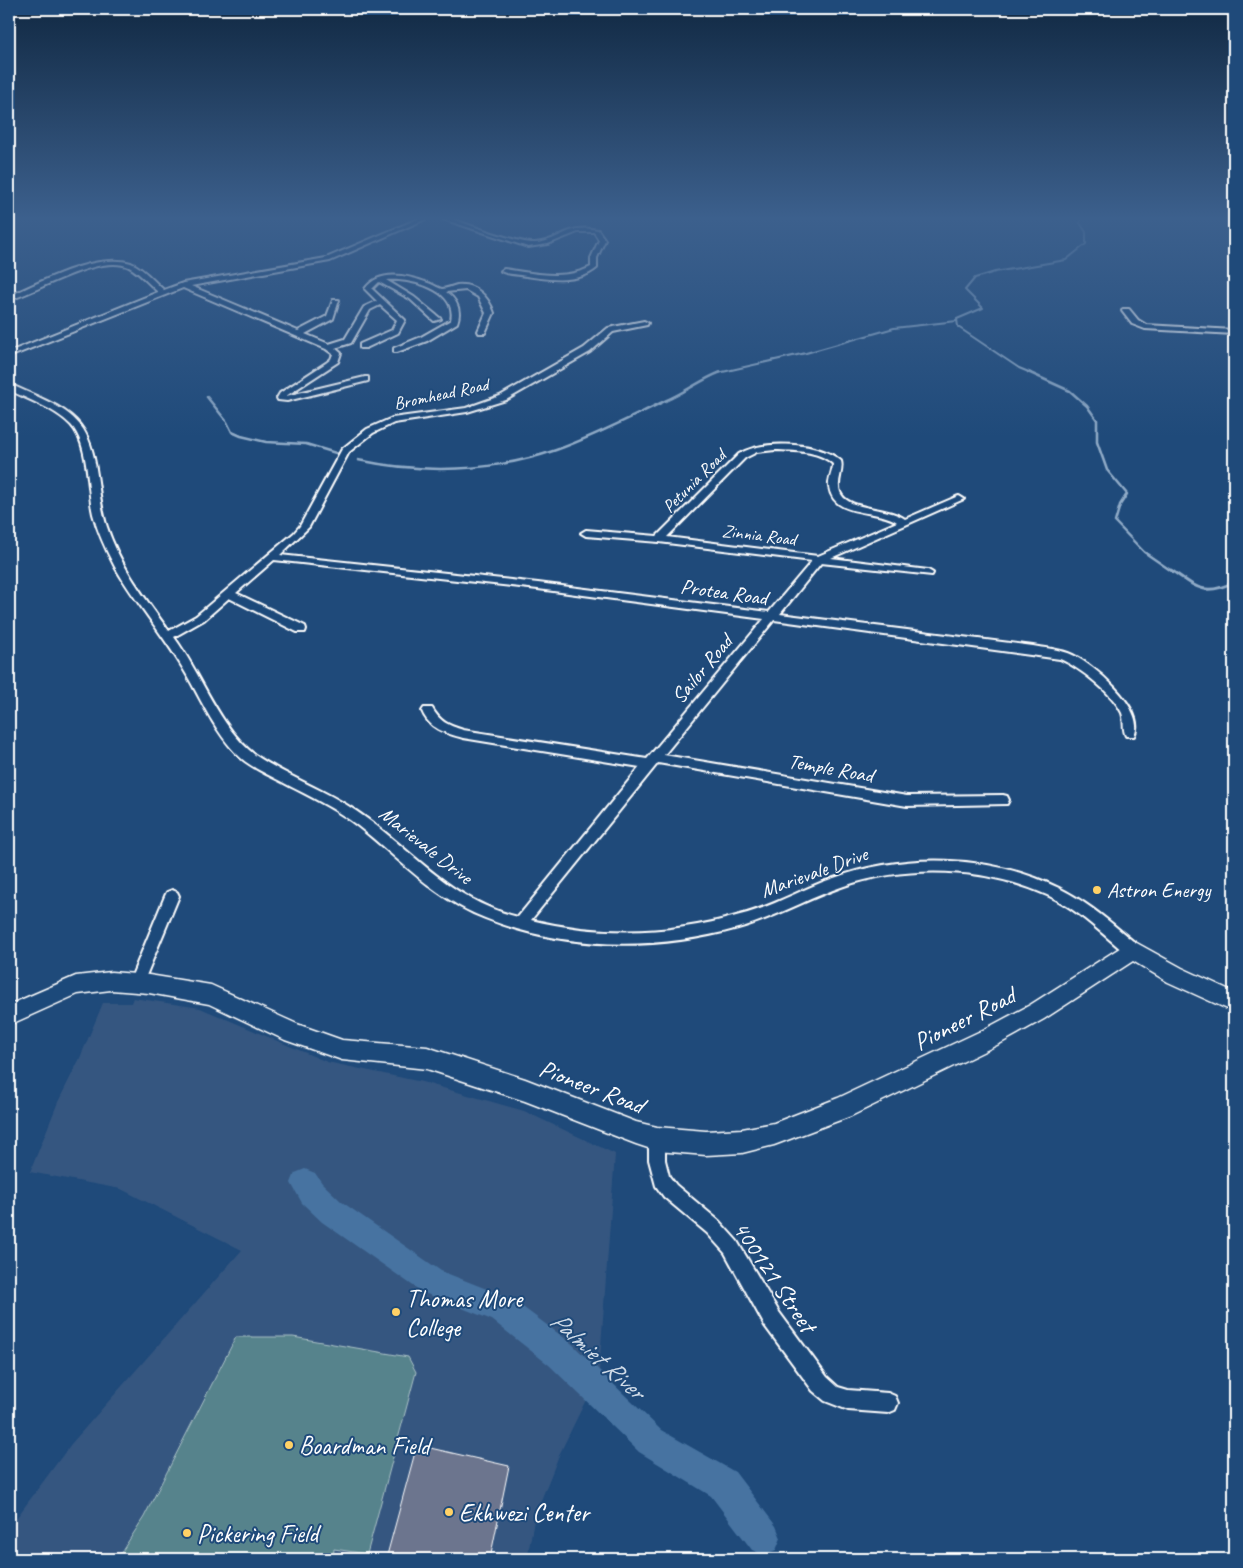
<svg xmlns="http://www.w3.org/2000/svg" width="1243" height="1568" font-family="Caveat,sans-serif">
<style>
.built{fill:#365780}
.green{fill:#56838c;stroke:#aac1c6}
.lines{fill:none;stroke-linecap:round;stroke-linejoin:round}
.stream-far2{stroke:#90abc7;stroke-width:2}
.stream-far1{stroke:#90abc7;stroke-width:2.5}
.stream{stroke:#90abc7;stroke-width:3}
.river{fill:#4673a1;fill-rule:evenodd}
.building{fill:#6c748e;stroke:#fff}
.street-casing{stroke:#fff;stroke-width:4}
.secondary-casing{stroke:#fff;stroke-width:3}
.street{fill:#1f4a7a;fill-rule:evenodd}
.secondary{fill:#1f4a7a;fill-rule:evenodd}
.poi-dot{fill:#ffd166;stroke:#1f4a7a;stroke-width:2}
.labels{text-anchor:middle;stroke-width:4;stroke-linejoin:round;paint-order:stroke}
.far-street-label{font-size:18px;fill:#fff;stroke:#1f4a7a}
.street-label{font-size:21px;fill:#fff;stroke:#1f4a7a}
.poi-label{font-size:21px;fill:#fff;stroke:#1f4a7a;text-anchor:start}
.near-street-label{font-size:25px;fill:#fff;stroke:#1f4a7a}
.near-poi-label{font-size:25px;fill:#fff;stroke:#1f4a7a;text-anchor:start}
.near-water-label{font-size:26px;font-style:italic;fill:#d1dce8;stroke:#1f4a7a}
</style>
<rect width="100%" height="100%" fill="#1f4a7a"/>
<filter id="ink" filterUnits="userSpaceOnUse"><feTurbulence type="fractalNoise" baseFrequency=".02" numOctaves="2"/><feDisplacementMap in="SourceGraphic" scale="10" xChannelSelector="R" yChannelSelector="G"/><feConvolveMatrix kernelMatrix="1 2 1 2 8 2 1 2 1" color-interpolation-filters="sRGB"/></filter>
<g filter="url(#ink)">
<path class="built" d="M133 998 200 1008 327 1062 422 1082 524 1111 615 1154 599 1373 560 1453 535 1515 527 1559H9V1528L71 1444 242 1250 121 1189 30 1172 58 1102 80 1058 103 1003H131Z"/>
<path class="green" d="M236 1337H293L408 1357 416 1372 367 1554 334 1549 333 1559H117L144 1517Z"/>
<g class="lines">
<g class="stream-far2">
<path d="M718 373 806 353 894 328 957 321"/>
<path d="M1031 373 1019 368 958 327 957 319 983 308 965 290 975 278 995 272 1066 260 1086 244V232L1080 223 1081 218"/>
</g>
<g class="stream-far1">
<path d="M1028 372 1070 391 1087 406 1097 420V442L1107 470 1127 494 1120 505 1115 522 1144 552 1173 572"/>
<path d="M207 397 227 422 232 432 241 436 266 442 306 444 339 454"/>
<path d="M358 460C423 474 493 472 556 450 595 436 631 417 667 400 686 392 702 379 721 372"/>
</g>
<path class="stream" d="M1171 570C1196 587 1204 597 1234 582"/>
<path class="river" d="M305 1169 315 1173 322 1183 342 1202 441 1271 512 1299 571 1343 661 1430 735 1472 776 1526 781 1538 776 1550 764 1555 752 1550 711 1496 639 1452 549 1365 492 1320 422 1292 322 1222 302 1203 291 1183 295 1173Z"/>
</g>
<path class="building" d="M417 1445 509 1466 490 1559H386Z"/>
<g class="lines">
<g class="street-casing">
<g id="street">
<path d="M420 218H428L330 261 191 286 298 331 327 316 333 300H339L333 319 305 334 329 344 345 339 364 307 377 301 365 289C379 269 407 275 428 283 432 284 438 288 442 289 446 289 453 286 457 285 475 283 489 297 494 313L485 333H479L478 331 486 313 478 297 466 290 446 292C457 300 462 310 457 323L427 341 397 352H394V348L421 337 451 320C458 289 409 278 386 280L414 297 441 319 434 321 410 299 379 282 372 289 405 320 398 333 366 348H360V344L392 330 397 320 380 305 370 310 351 343 335 348 341 353 338 362 286 396 365 377H368V381L287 401 278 400 277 398 280 393 326 363 331 359 333 354 326 349 183 288 9 357V352L158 292C149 284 140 273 129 267 100 253 38 292 9 300V296C41 282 96 252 131 263 144 268 154 282 164 290L183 283 326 258Z"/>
<path d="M440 218H449C468 224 519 244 535 243 560 241 568 223 598 230L605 240 597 258V268C577 285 544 279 520 275 513 274 506 274 501 271L504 269C533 273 564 281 591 267V258L599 240 594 232H578L548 244 528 247Z"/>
<path d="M1123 309H1129L1138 320 1146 325 1234 330V334L1145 329 1132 324 1122 311Z"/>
<path d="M644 321 648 323 647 325 613 332 590 352 506 400 467 412 394 423 373 433 349 452 309 527 280 555 538 583 769 612 812 561 659 542 586 536 581 533 586 530 657 536 739 454C764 439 819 442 841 461 844 471 836 481 840 492 847 511 887 506 905 519L956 497 959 496 964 499 831 558 928 570 933 573 932 575 821 563 780 614 1033 646C1044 648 1057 649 1068 653 1090 661 1148 709 1134 736H1126C1122 729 1125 721 1122 713 1113 693 1080 668 1060 659L774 620 664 755 907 796 1003 795 1007 796 1009 800 1007 804 907 806 658 763 531 920C601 937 671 935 740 915 772 907 800 890 831 879 904 852 989 854 1059 888 1088 902 1113 925 1138 945L1140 950 1138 955 1133 956 1128 955C1102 934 1078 909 1047 895 985 867 909 864 844 886 808 898 775 918 738 928 656 951 565 950 485 918 434 898 400 859 358 826 336 809 309 796 284 783 269 775 254 769 241 758 213 732 199 693 179 662 159 629 134 600 115 567 106 550 98 533 93 514 87 488 89 444 71 425 54 408 29 400 9 390V385H12C34 396 64 405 80 425 100 450 96 496 107 527 120 566 145 598 169 631L196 616 294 533 300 526 342 449 367 429 392 418 466 408 500 396 584 348 608 328ZM775 450C794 451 818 450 833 464 833 471 828 479 829 487 834 519 877 508 897 522L818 556 667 537 745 458 757 452ZM274 560 538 589 764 619 647 759 463 730C448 725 440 722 432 708H424L422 711C429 729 446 733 463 738L640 767 518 917C446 899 413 849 356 811 324 789 287 777 255 755 218 726 202 675 174 637L204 620 229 598 297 632H305L306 629 305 626 236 593Z"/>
<path d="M172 890 177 892 179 896 143 983 141 988 136 990 131 988 129 983 165 896 167 892Z"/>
<path d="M657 1131 663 1133 665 1139V1160L669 1176 676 1185 719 1221 737 1241 779 1312 827 1377 838 1387 848 1390 888 1393 895 1396 898 1403 895 1410 888 1413 848 1410 825 1401 813 1391 765 1326 725 1253 707 1233 664 1197 656 1186 649 1160V1139L651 1133Z"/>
</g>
</g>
<g class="secondary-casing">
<path id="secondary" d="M1133 941 1182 968 1234 992V1012L1168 982 1133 961 1044 1019 1001 1043 851 1116 774 1145 742 1153 706 1155 657 1151 636 1144 525 1101 427 1069 342 1060 285 1040 209 1004 149 993 111 990 78 994 9 1025V1005L76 976 111 972 149 975 211 985 297 1024 342 1040 427 1047 525 1079 636 1122 657 1127 706 1131 742 1129 774 1123 838 1098 985 1029 1030 1005 1126 944Z"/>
</g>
<use href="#street" class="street"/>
<use href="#secondary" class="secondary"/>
</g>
</g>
<linearGradient id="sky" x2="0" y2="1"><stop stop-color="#112943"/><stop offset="0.5" stop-color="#3c608d"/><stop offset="1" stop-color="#3c608d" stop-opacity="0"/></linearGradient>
<rect width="1243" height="437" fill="url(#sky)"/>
<g class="poi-dot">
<circle cx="1097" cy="890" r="5"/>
<circle cx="396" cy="1312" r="5"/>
<circle cx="289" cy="1445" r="5"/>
<circle cx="449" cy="1512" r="5"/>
<circle cx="187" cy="1533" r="5"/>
</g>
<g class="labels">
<g class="far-street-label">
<text transform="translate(441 394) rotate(-12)" y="6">Bromhead Road</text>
<text transform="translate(694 481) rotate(-45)" y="6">Petunia Road</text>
<text transform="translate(759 535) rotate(7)" y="6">Zinnia Road</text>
</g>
<g class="street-label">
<text transform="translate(724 592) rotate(8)" y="7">Protea Road</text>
<text transform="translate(702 669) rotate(-50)" y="7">Sailor Road</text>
<text transform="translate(831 768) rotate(10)" y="7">Temple Road</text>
<text transform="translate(426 845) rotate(38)" y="7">Marievale Drive</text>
<text transform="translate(814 872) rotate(-20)" y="7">Marievale Drive</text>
</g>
<g class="poi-label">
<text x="1107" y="897">Astron Energy</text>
</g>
<g class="near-street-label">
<text transform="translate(964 1018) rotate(-27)" y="9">Pioneer Road</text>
<text transform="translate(592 1086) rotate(21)" y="9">Pioneer Road</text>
<text transform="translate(775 1276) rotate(56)" y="9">400121 Street</text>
</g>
<g class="near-poi-label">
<text x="406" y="1307">Thomas More<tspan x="406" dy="29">College</tspan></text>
<text x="299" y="1454">Boardman Field</text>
<text x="459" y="1521">Ekhwezi Center</text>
<text x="197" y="1542">Pickering Field</text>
</g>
<g class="near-water-label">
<text transform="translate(598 1355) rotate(42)" y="9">Palmiet River</text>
</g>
</g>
<rect width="1243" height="1568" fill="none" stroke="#1f4a7a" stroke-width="30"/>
<rect x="15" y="15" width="1213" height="1538" fill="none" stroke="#fff" stroke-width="2" filter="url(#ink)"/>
</svg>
